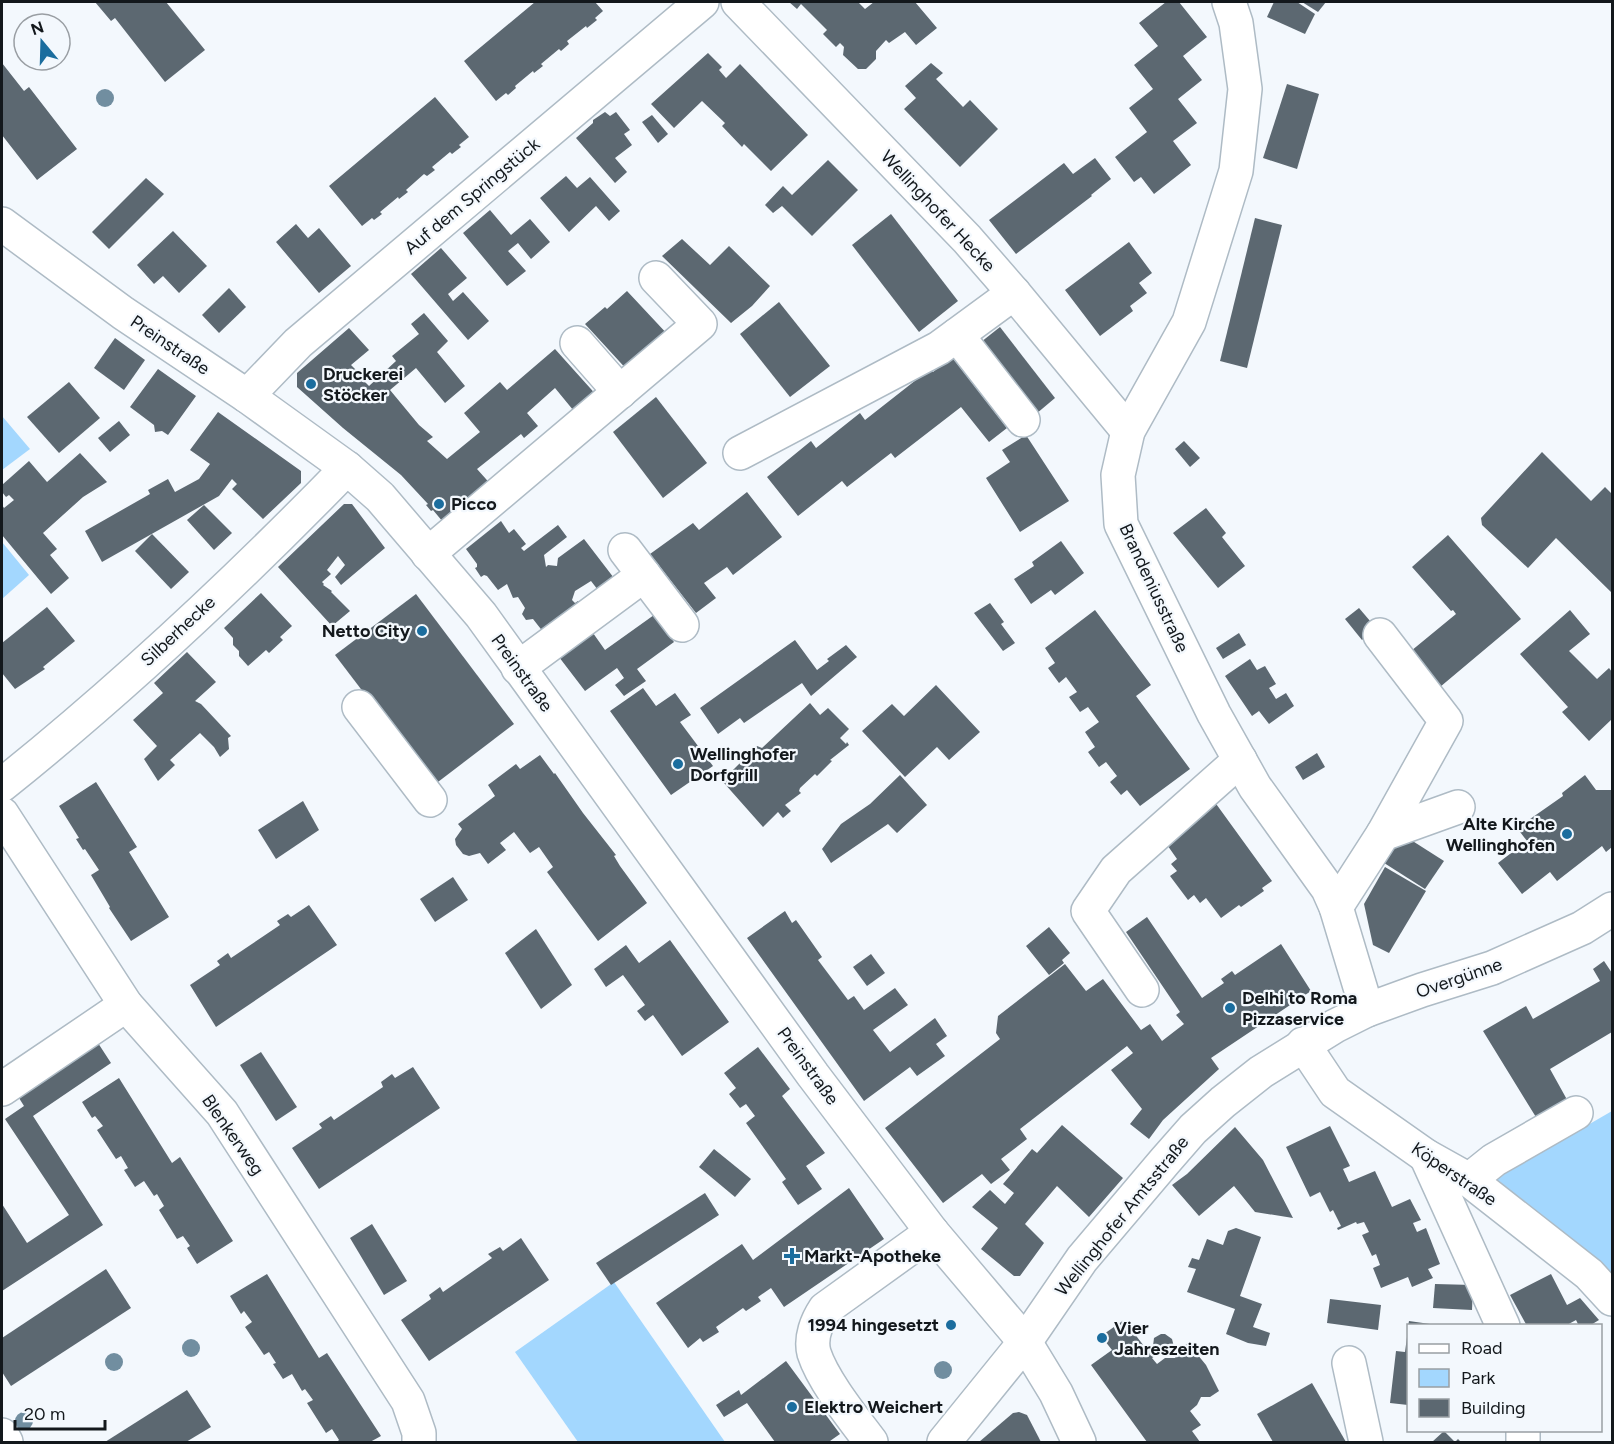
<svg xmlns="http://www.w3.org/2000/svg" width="1614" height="1444" font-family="Figtree,sans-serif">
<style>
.green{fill:#a3d7fe}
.building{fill:#5c6871}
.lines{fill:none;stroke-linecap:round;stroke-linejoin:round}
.minor-casing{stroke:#aebbc5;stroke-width:36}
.minor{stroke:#fff;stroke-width:33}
.tree{fill:#718ea0}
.poi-dot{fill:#1b6d9e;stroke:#f3f8fd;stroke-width:2}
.labels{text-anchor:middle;stroke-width:4.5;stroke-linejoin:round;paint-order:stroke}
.street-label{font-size:18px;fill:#13181c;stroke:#f3f8fd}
.poi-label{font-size:18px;font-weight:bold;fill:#13181c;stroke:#f3f8fd;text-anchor:start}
</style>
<rect width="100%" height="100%" fill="#f3f8fd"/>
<g class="green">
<path d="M2 416 30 449 2 470Z"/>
<path d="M2 542 29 575 2 599Z"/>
<path d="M1612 1111V1291L1479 1188Z"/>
<path d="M614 1282 725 1442H578L515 1352Z"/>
</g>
<g class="building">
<path d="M95 2H166L205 50 165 82 115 18 111 21Z"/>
<path d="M535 2H595L603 11 595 18 597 20 587 28 586 26 567 41 569 44 561 51 559 49 541 64 543 66 534 73 533 71 515 86 516 88 508 95 506 93 496 101 464 61Z"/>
<path d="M789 2H858L865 9 874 2H915L937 28 916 45 905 32 889 43 886 40 876 51V59L866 69H858L843 55 844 47 840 43 836 47 823 34 827 30 801 4 797 9Z"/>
<path d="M1166 2H1179L1207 37 1183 56 1202 80 1178 99 1197 123 1173 141 1191 165 1154 194 1141 177 1134 182 1115 157 1147 132 1129 108 1153 89 1134 65 1158 46 1139 23Z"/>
<path d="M1274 2H1297L1315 14 1305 34 1267 17Z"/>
<path d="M1302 2H1326L1318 12Z"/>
<path d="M708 53 722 67 719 70 726 78 740 64 808 135 771 171 744 144 742 147 722 126 725 123 702 101 674 128 651 104Z"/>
<path d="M2 63 24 91 29 87 77 149 37 180 2 135Z"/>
<path d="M931 63 943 73 936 79 963 107 970 100 998 129 960 167 904 109 916 98 905 86Z"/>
<path d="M1287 84 1319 94 1297 169 1263 158Z"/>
<path d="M435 97 469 137 459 145 461 147 452 154 450 152 432 167 435 170 427 176 424 174 406 190 408 192 399 199 398 197 380 212 382 214 374 220 372 218 362 226 329 186Z"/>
<path d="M605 112 610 116 616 112 630 130 624 134 632 145 615 158 627 172 615 183 576 138 593 123V120Z"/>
<path d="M652 115 668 134 658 143 642 122Z"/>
<path d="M1095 158 1111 179 1091 195 1092 196 1016 254 989 220 1064 163 1073 174Z"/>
<path d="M828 160 858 190 812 236 782 206 773 213 765 205 783 186 792 195Z"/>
<path d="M566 176 577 188 590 177 620 211 609 221 596 206 569 232 540 198Z"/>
<path d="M146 178 164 194 109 249 92 232Z"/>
<path d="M490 210 511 235 530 219 550 242 531 259 518 243 508 251 526 271 507 286 463 233Z"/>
<path d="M891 214 958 301 919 332 852 245Z"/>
<path d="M1255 218 1282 225 1247 368 1220 361Z"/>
<path d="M296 224 308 238 319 228 351 266 319 293 276 242Z"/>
<path d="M173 231 207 266 179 293 163 276 154 284 137 265Z"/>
<path d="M682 239 710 265 729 246 770 286 752 306 731 323 662 256Z"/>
<path d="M1129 242 1152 273 1139 283 1147 293 1130 306 1133 311 1100 336 1065 290Z"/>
<path d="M441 248 467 278 448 294 453 301 463 292 489 321 468 340 411 274Z"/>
<path d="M229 288 246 307 219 333 202 315Z"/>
<path d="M627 291 670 337 630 373 585 324 605 307 607 309Z"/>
<path d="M779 302 830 366 790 397 740 334Z"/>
<path d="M424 313 448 341 437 352 465 386 445 403 416 368 390 390 419 425 433 437 427 441 447 459 480 432 464 413 500 382 507 390 555 349 599 398 578 416 555 388 527 413 538 426 524 438 521 434 477 469 494 488 448 528 433 510 431 511 426 505 428 504 401 475 343 428 297 387V373L349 328 369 350 351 365 359 373 363 370 366 374 361 378 369 386 396 361 392 356 419 334 411 324Z"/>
<path d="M1000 327 1055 398 1036 414 981 342Z"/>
<path d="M115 338 145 360 124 390 94 368Z"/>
<path d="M952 357 1007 428 989 442 961 407 895 458 891 453 847 487 842 481 798 516 767 477 811 441 816 448 860 413 865 420 930 369 933 372Z"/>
<path d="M158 369 196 396 168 435 162 431 155 432 154 425 130 407Z"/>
<path d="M69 382 100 418 59 453 27 417Z"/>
<path d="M656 397 707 463 663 498 613 432Z"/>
<path d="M218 412 301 471V483L263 519 232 489 237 484 232 479 219 496 102 562 85 531 150 494 148 490 168 479 175 492 199 479 210 464 190 450Z"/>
<path d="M119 421 130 435 110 452 98 438Z"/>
<path d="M1026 435 1069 501 1020 532 986 478 1010 462 1002 450Z"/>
<path d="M1184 441 1200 458 1190 467 1175 449Z"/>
<path d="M1542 452 1591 501 1605 487 1612 494V593L1556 538 1528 568 1482 525 1481 518Z"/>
<path d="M80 453 107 482 83 497 43 533 57 549 50 555 69 578 51 594 2 535V505L4 508 14 500 9 495 6 497 2 492V485L29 461 47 482Z"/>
<path d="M747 492 782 537 733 575 727 567 704 583 716 598 696 613 650 554 693 523 699 530Z"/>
<path d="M344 504H352L385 548 341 585 335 577 345 565 338 556 327 570 331 574 322 582 324 584 323 585 332 591 331 592 350 611 332 626 278 567Z"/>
<path d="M204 505 232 533 214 550 187 520Z"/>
<path d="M1206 508 1226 533 1222 537 1245 566 1218 588 1173 533Z"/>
<path d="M501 521 509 533 514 529 526 544 521 548 524 551 558 525 567 537 544 555 546 567 548 565 557 566 558 558 584 539 617 582 601 594 591 581 575 591 572 600 575 603 578 601 582 602 544 633 533 619 526 620 522 614 525 608 518 597 513 598 507 584 498 590 487 576 484 575 481 577 475 568 477 567V564L466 549Z"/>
<path d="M152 534 189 572 171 589 135 551Z"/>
<path d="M1448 535 1521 619 1440 687 1411 651 1456 614 1453 610 1451 611 1412 567Z"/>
<path d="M1061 541 1084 573 1055 595 1051 590 1031 604 1014 579 1034 566 1032 562Z"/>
<path d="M261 593 292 626 280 637 283 640 269 653 266 650 248 666 239 656V651L233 645V638L224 628Z"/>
<path d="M416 594 514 724 434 785 335 655Z"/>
<path d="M990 603 1004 622 1001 624 1015 643 1003 651 974 613Z"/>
<path d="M47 607 75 641 43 667 45 669 15 689 2 673V643Z"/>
<path d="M1359 608 1376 628 1362 640 1345 619Z"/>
<path d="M1095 610 1151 685 1136 696 1190 769 1140 806 1127 790 1121 795 1110 782 1117 776 1106 762 1099 767 1088 752 1095 747 1085 732 1099 722 1088 707 1080 712 1069 697 1077 692 1066 677 1059 683 1048 668 1055 663 1045 648Z"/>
<path d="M1570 610 1590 634 1569 651 1597 679 1609 668 1612 672V719L1589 741 1562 712 1568 707 1520 654Z"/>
<path d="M654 615 674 642 637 669 646 681 624 696 615 685 624 678 617 668 585 691 559 657 593 633 605 650Z"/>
<path d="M1239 633 1246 645 1223 659 1216 648Z"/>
<path d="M795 640 817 670 829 661 827 659 846 645 857 657 811 696 802 683 744 723 740 718 718 734 700 708Z"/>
<path d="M187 652 216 682 195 701 201 704 231 736 228 738 229 749 220 757 214 747 200 733 170 760 175 765 158 781 144 759 157 746 133 720 163 693 154 683Z"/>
<path d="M1250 659 1257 670 1265 666 1276 684 1269 688 1276 699 1286 693 1294 706 1269 724 1259 711 1252 716 1225 676Z"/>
<path d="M936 685 980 732 949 760 937 747 905 777 862 731 892 704 904 716Z"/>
<path d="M643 688 656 706 675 693 691 715 680 722 713 766 671 795 610 711Z"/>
<path d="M810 703 820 715 828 708 849 729 840 738 846 744 847 742 849 745 830 760 832 761 817 776 815 774 800 788 799 791 801 793 785 805 791 811 783 818 778 812 763 827 724 783 720 782 721 780H723L757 746 762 748Z"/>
<path d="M1317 753 1325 767 1303 780 1295 767Z"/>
<path d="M540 755 554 774 555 773 583 813 616 855 614 856 620 866 647 903 598 941 547 872 553 867 539 847 530 853 514 832 500 843 506 850 488 864 480 853 469 856 463 854 456 845 455 839 462 829 458 824 495 796 488 785 516 764 520 769Z"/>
<path d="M900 775 927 805 897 833 888 824 831 863 822 849 841 824 870 804Z"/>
<path d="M1585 775 1596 790H1612V847L1606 852 1602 846 1557 881 1550 872 1522 894 1498 863 1527 841 1517 828 1563 796 1562 793Z"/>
<path d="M96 782 137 847 129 852 169 917 131 941 109 908 110 907 91 875 99 870 85 849 83 850 76 839 79 838 59 806Z"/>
<path d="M303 801 319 830 276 859 258 830Z"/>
<path d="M1214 801 1272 881 1262 888 1264 891 1241 907 1239 905 1221 918 1206 898 1200 903 1194 895 1188 900 1170 876 1177 871 1171 864 1177 859 1163 839Z"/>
<path d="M1400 833 1444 861 1425 889 1381 861Z"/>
<path d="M1385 867 1426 891 1389 953 1373 945 1364 904Z"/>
<path d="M453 877 468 900 435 922 420 899Z"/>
<path d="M309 905 337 945 216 1027 190 985 220 965 217 961 228 953 231 958 280 925 277 921 288 914 291 917Z"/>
<path d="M785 911 792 923 796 920 822 957 818 960 848 1000 854 996 864 1010 895 988 908 1005 873 1030 890 1052 935 1018 947 1036 936 1044 945 1056 917 1076 910 1067 864 1101 747 938Z"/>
<path d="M1147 917 1202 998 1224 983 1221 979 1232 971 1235 975 1281 944 1311 991 1211 1058 1219 1069 1163 1120 1149 1139 1130 1124 1142 1109 1111 1070 1133 1053 1127 1046 1020 1129 1027 1139 1001 1159 1010 1170 991 1184 982 1174 943 1203 885 1128 1000 1039 996 1033 998 1016 1065 964 1086 991 1103 979 1141 1030 1150 1024 1162 1041 1184 1024 1176 1015 1180 1012 1126 932Z"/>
<path d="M1049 927 1070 953 1062 960 1064 963 1049 975 1026 946Z"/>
<path d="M536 929 572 985 541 1009 505 953Z"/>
<path d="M670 940 729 1022 682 1056 653 1015 645 1021 637 1011 645 1005 623 975 606 987 594 969 626 945 639 963Z"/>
<path d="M871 954 885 973 867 986 853 967Z"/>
<path d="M1604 961 1612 973V1032L1550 1069 1570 1105 1539 1122 1483 1031 1526 1006 1533 1019 1600 981 1593 969Z"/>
<path d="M98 1043 111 1063 33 1116 103 1225 2 1291V1204L27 1243 69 1215 5 1119 24 1106 14 1090Z"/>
<path d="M758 1047 790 1089 782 1096 825 1153 806 1166 822 1189 798 1205 782 1182 786 1179 746 1123 755 1116 746 1104 740 1108 729 1094 736 1088 724 1073Z"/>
<path d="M261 1052 297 1107 276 1121 240 1065Z"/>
<path d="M413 1067 440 1108 319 1189 292 1148 322 1128 319 1124 331 1116 334 1120 383 1087 381 1082 392 1074 395 1078Z"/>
<path d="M119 1078 172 1163 180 1157 233 1241 197 1264 187 1248 190 1246 183 1236 177 1239 159 1210 164 1206 157 1194 154 1196 144 1181 135 1187 124 1170 128 1168 121 1156 116 1159 97 1130 103 1126 95 1116 92 1118 82 1102Z"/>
<path d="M1062 1125 1123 1178 1089 1217 1057 1186 1025 1224 1044 1243 1020 1276H1014L981 1249 998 1228 972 1207 990 1190 1005 1204 1014 1193 1003 1184 1032 1149 1037 1153Z"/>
<path d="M1330 1126 1350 1166 1343 1169 1349 1182 1375 1171 1392 1207 1410 1199 1421 1220 1413 1223 1417 1232 1426 1228 1440 1264 1428 1269 1433 1278 1412 1287 1408 1277 1381 1288 1373 1268 1380 1265 1376 1254 1372 1256 1362 1235 1369 1232 1364 1222 1357 1224 1356 1222 1338 1230 1337 1228 1341 1226 1333 1210 1330 1212 1320 1192 1310 1197 1286 1147Z"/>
<path d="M1235 1127 1263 1160 1293 1218 1255 1212 1234 1186 1199 1216 1172 1185 1187 1174Z"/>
<path d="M714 1149 751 1179 735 1197 699 1167Z"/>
<path d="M849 1188 884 1239 784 1307 771 1288 758 1297 761 1301 746 1311 743 1308 716 1327 719 1332 703 1342 700 1338 688 1348 656 1303 742 1244 753 1260Z"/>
<path d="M705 1193 719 1215 611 1285 596 1263Z"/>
<path d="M372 1224 407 1281 384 1295 350 1238Z"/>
<path d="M1236 1228 1261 1237 1240 1296 1262 1304 1253 1327 1270 1333 1266 1346 1248 1343 1226 1334 1235 1309 1187 1292 1196 1269 1188 1267 1192 1258 1199 1260 1207 1239 1223 1245 1228 1231Z"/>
<path d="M521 1238 549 1280 429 1361 401 1320 431 1299 429 1295 440 1287 443 1292 492 1258 488 1254 500 1247 503 1251Z"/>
<path d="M106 1269 131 1308 11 1386 2 1372V1338Z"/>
<path d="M267 1274 319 1358 327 1353 381 1436 370 1442H337L339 1440 332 1429 326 1433 307 1403 313 1400 305 1389 302 1391 292 1374 283 1379 273 1364 276 1363 269 1352 264 1355 245 1327 252 1322 244 1311 241 1314 230 1296Z"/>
<path d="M1551 1274 1567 1305 1580 1298 1599 1320 1589 1326H1579L1576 1320 1565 1326H1549L1547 1324 1544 1326H1527L1510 1295Z"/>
<path d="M1435 1284 1473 1285 1472 1310 1433 1308Z"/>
<path d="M1330 1299 1381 1305 1378 1330 1327 1323Z"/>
<path d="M1124 1320 1147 1350 1153 1346 1154 1338 1161 1334H1165L1172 1339 1174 1347 1170 1354 1166 1355 1158 1354 1152 1358 1157 1364 1165 1358H1175L1180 1349 1188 1343 1206 1365 1219 1391 1210 1397H1201L1197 1405 1190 1411 1201 1425 1192 1431 1200 1442H1147L1091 1365 1112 1350 1101 1336Z"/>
<path d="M1409 1321 1430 1324V1326H1408Z"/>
<path d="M1407 1337H1408V1405L1390 1403 1396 1351 1405 1352Z"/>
<path d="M786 1361 840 1434 830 1441 832 1442H775L747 1403 724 1417 716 1405 739 1390 741 1395Z"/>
<path d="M1312 1383 1346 1442H1273L1257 1414Z"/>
<path d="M187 1390 211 1427 186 1442H105Z"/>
<path d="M1019 1412 1027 1415 1041 1442H979L1013 1413Z"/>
<path d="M1444 1431 1455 1442 1458 1439 1461 1442H1432Z"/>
</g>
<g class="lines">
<g class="minor-casing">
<g id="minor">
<path d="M738 2 967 239 1014 293 1128 431"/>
<path d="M1229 2 1236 23 1245 89 1236 171 1189 322 1128 431 1118 475 1121 524 1214 714 1255 787 1328 889 1336 907 1367 1010"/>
<path d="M2 224 123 313 247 396 347 468 380 497 481 615 813 1075 932 1232 1025 1342 1056 1393 1079 1442"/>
<path d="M957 335 1023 420"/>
<path d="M577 343 620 392"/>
<path d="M247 396 298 343 702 2"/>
<path d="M740 453 939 348 1014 293"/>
<path d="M625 550 682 625"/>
<path d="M428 554 700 324 656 278"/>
<path d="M1380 635 1446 721 1383 834"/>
<path d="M518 668 644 575"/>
<path d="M359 707 430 800"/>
<path d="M2 785C123 688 238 580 347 468"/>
<path d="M2 814 126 1005 222 1113 408 1401 419 1433V1442"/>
<path d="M1336 907 1383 834 1458 807"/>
<path d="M1142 990 1088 911 1116 870 1240 760"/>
<path d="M1303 1044 1335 1092 1426 1156 1469 1180 1589 1274 1612 1299"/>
<path d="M2 1089 126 1005"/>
<path d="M1426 1156 1503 1326"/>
<path d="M1469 1180 1494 1160 1576 1113"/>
<path d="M1349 1363 1366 1442"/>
<path d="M1523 1430V1442"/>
<path d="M2 1435 6 1442"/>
<path d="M871 1442C853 1418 823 1381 814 1353 810 1338 817 1321 825 1309L932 1232"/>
<path d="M944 1442 1025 1342 1082 1259 1165 1161 1193 1129 1223 1102 1261 1072 1335 1026 1367 1010 1422 990 1492 968 1582 928 1612 909"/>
</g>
</g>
<use href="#minor" class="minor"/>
</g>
<g class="tree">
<circle cx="105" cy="98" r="9"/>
<circle cx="191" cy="1348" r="9"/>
<circle cx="114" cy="1362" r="9"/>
<circle cx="943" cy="1370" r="9"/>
<circle cx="24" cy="1421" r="9"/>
</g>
<g class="poi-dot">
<circle cx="311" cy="384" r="6"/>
<circle cx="439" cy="504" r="6"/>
<circle cx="422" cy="631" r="6"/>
<circle cx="678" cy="764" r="6"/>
<circle cx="1567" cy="834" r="6"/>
<circle cx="1230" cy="1008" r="6"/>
<path d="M789 1247h6v6h6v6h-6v6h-6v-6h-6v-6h6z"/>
<circle cx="951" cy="1325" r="6"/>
<circle cx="1102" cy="1338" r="6"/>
<circle cx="792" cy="1407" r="6"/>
</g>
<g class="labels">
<g class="street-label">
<text transform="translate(472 196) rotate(-40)" y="6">Auf dem Springstück</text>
<text transform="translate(938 211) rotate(47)" y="6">Wellinghofer Hecke</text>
<text transform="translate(170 345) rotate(34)" y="6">Preinstraße</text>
<text transform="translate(1154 588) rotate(65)" y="6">Brandeniusstraße</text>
<text transform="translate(178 631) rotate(-43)" y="6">Silberhecke</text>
<text transform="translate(522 673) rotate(54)" y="6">Preinstraße</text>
<text transform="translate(1459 978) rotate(-19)" y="6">Overgünne</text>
<text transform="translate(808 1066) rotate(54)" y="6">Preinstraße</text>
<text transform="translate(233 1135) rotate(55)" y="6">Blenkerweg</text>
<text transform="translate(1454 1174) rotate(34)" y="6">Köperstraße</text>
<text transform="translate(1122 1216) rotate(-51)" y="6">Wellinghofer Amtsstraße</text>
</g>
<g class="poi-label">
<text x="323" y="380">Druckerei<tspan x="323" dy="21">Stöcker</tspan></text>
<text x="451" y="510">Picco</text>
<text x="410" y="637" text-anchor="end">Netto City</text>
<text x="690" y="760">Wellinghofer<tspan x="690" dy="21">Dorfgrill</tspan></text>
<text x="1555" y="830" text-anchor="end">Alte Kirche<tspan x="1555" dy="21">Wellinghofen</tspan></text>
<text x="1242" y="1004">Delhi to Roma<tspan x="1242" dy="21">Pizzaservice</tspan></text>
<text x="804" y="1262">Markt-Apotheke</text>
<text x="939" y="1331" text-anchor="end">1994 hingesetzt</text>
<text x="1114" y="1334">Vier<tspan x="1114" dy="21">Jahreszeiten</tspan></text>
<text x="804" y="1413">Elektro Weichert</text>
</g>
</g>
<rect width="1614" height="1444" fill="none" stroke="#13181c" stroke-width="6"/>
<rect x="1407" y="1324" width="195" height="108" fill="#f3f8fd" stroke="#999ea3" stroke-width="1.5"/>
<rect x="1419" y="1344" width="30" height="9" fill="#ffffff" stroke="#999ea3" stroke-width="1.5"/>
<text x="1461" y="1354" font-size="18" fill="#13181c">Road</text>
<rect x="1419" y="1369" width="30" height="18" fill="#a3d7fe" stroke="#999ea3" stroke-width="1.5"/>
<text x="1461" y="1384" font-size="18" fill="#13181c">Park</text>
<rect x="1419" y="1399" width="30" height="18" fill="#5c6871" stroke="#999ea3" stroke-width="1.5"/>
<text x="1461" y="1414" font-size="18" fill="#13181c">Building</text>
<g transform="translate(42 42) rotate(341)"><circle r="28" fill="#f3f8fd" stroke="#999ea3" stroke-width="1.5"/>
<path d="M0-4.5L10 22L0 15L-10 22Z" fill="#1b6d9e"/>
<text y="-9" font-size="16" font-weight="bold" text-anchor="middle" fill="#13181c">N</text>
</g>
<path d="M15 1420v9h90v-9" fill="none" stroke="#13181c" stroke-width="3"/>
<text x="24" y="1420" font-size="18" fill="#13181c" stroke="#f3f8fd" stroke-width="4.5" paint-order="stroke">20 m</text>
</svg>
